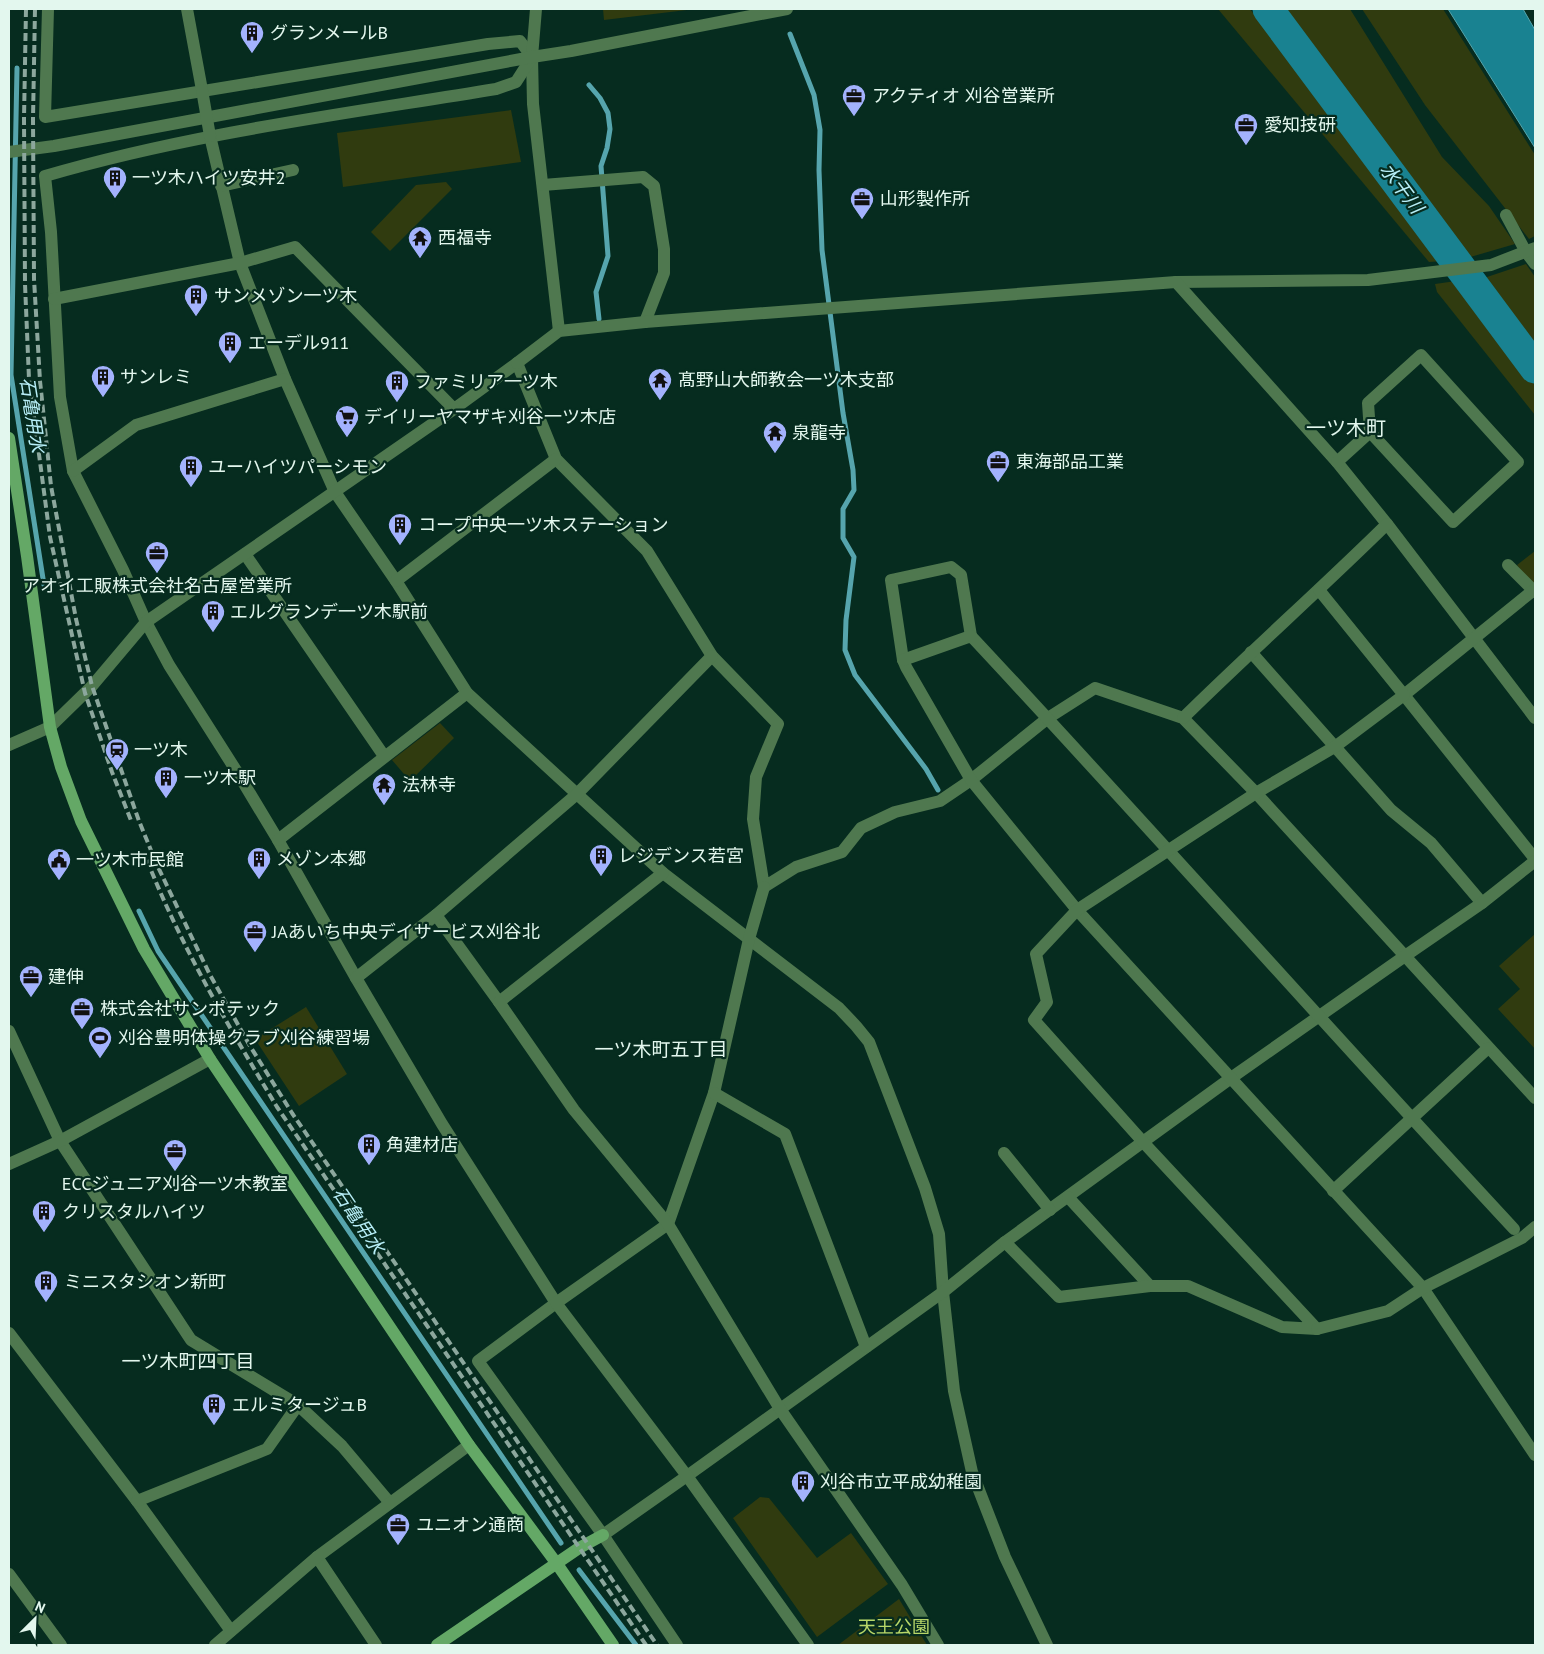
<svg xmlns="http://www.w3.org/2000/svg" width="1544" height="1654" font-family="'PT Sans','Noto Sans JP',sans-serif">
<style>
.green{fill:#303b0f}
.water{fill:#198291;stroke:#56a5ad}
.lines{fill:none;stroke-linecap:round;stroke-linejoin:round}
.stream{stroke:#56a5ad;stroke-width:5}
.river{stroke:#198291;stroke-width:31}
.street{stroke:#4f784f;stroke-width:12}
.secondary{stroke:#64a866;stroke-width:12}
.rail{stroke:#8ca79d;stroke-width:4;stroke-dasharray:8 4;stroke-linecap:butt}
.street-bridge{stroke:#4f784f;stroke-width:12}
.labels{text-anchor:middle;stroke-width:4.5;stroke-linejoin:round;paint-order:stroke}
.poi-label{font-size:18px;fill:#e3f7ee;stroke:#062c1f;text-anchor:start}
.park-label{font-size:18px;fill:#b8d768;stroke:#062c1f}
.water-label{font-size:19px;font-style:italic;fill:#b7eef7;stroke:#062c1f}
.neighbourhood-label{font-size:19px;fill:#e3f7ee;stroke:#062c1f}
.quarter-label{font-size:20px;fill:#e3f7ee;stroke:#062c1f}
</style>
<rect width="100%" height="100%" fill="#062c1f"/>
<g class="green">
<path d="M603 9H695L604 20Z"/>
<path d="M1218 9H1250L1443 261 1429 262Z"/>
<path d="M1284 9H1350L1442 157 1489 206 1515 244 1467 258Z"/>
<path d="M1362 9H1443L1535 155V236L1529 239 1425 105Z"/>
<path d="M511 110 521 162 343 187 337 133Z"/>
<path d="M446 182 452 189 390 251 371 232 416 185Z"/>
<path d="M1526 264 1535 277V346L1484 278Z"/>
<path d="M1456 281 1535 385V415L1437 292 1435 284Z"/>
<path d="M1535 551V582L1532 585 1517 565Z"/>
<path d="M440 723 454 738 410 781 392 760Z"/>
<path d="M1535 934V1049L1498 1009 1520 989 1499 966Z"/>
<path d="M306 1007 347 1074 299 1106 255 1039Z"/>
<path d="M760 1497 769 1498 817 1558 851 1533 888 1584 817 1637 733 1518Z"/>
<path d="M899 1599 927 1645H838Z"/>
</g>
<path class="water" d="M1448 9H1523L1535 30V148Z"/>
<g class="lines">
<g class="stream">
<path d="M790 34 814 95 820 130 819 170 822 250 843 413 853 470 854 490 843 509V538L854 557 846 620 845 650 855 675 926 769 938 790"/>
<path d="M17 68 11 375 44 585"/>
<path d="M589 85 600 98 608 113 610 129 607 148 601 166 608 256 596 292 599 319"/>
<path d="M139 911 158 951 561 1543"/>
<path d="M579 1570 636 1645"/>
</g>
<path class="river" d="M1268 9 1535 368"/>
<g class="street">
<path d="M48 9 45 117 488 44 520 41 532 57"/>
<path d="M187 9 202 90"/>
<path d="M536 9 532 57 533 104 559 331"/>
<path d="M532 57 516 82 496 89C345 114 192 133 45 176L51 232 60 397 73 471 123 570 146 622 169 665 237 772 278 840 356 978 442 1124 556 1303 478 1361 603 1535 677 1645"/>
<path d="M210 136 240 263 285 379 335 492 396 581 467 693 663 873 839 1008 856 1026 869 1042 925 1188 939 1234 943 1292 954 1391 972 1472 1005 1557 1047 1645"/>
<path d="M9 152 54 146 532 57 571 51 787 9"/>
<path d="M543 185 643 177 654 186 664 249V273L645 322"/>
<path d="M221 186 293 170"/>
<path d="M1506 215 1526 252 1535 264"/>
<path d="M1176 282 1368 280 1491 265 1535 248"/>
<path d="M54 299 240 263 295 247 454 409 517 363 556 459 647 551 712 656 778 724 756 777 753 819 764 887 796 867 842 852 861 828 895 812 940 801 971 780 1048 718 1095 688 1183 718 1256 793 1405 956 1231 1078 1005 1242 943 1292 687 1476 603 1535"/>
<path d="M1421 355 1518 462 1453 522 1370 432 1368 403Z"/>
<path d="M517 363 559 331 645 322 1176 282 1337 462 1387 524 1535 718"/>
<path d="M1337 462 1370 432"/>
<path d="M73 471 136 425 285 379"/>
<path d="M245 554 384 756"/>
<path d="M1508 565 1535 592"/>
<path d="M396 581 556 459"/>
<path d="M1535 589 1404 695 1535 859"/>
<path d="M971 636 961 575 951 567 891 580 903 660 906 667 971 780 1077 910 1423 1288 1535 1455"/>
<path d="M1251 652 1391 810 1431 843 1482 903"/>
<path d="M903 660 971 636C1154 832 1332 1033 1514 1229"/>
<path d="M1183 718C1250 652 1320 590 1387 524"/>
<path d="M9 745 50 727 92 686 146 622 454 409"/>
<path d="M278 840 467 693"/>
<path d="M1535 861 1482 903 1405 956 1535 1098"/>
<path d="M764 887 749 939 714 1093 668 1224 556 1303 687 1476 808 1645"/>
<path d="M436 915 499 1002 663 873"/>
<path d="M356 978 436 915 577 794 712 656"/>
<path d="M499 1002 574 1110 668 1224 780 1409 902 1585 938 1645"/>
<path d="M9 1031 60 1141 191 1340 298 1405 342 1446 390 1503"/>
<path d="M714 1093 785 1134 866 1347"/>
<path d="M1004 1153 1050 1210"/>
<path d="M9 1164 60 1141 210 1059"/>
<path d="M1333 1191 1488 1048"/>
<path d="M1068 1197 1150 1286"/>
<path d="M1005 1242 1059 1297 1150 1286H1188L1282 1327 1317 1329 1144 1143 1034 1020 1047 1002 1036 954 1077 910 1256 793 1336 746 1404 695 1319 590"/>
<path d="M1317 1329 1388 1311 1423 1288 1522 1238 1535 1227"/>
<path d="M9 1333 137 1501 231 1631"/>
<path d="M137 1501 267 1449 298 1405"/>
<path d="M317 1557 376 1645"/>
<path d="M9 1574 61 1645"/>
<path d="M215 1645 317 1557 469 1445"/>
</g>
<g class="secondary">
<path d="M9 438 27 556 50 727 61 767 81 821 144 949 210 1059 469 1445 557 1564 613 1645"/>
<path d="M437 1645 579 1548 603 1535"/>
</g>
<g class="rail">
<path d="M26 9 24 119 25 284 29 379 50 537 85 693 112 772 132 823"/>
<path d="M35 9 33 119 34 279 40 381 51 486 76 619 92 686 139 821 157 865 209 973 250 1046 292 1113 657 1645"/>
<path d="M147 860C181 947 229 1027 277 1107L646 1645"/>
</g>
<path class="street-bridge" d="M202 90 210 136"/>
</g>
<defs>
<g id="building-pin" transform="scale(1.25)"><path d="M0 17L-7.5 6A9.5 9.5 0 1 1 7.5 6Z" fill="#a3b2fd" stroke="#062c1f"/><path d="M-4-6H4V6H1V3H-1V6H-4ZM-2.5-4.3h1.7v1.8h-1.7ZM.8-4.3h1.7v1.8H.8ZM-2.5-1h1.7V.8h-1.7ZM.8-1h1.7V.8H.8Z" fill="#111"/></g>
<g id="office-pin" transform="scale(1.25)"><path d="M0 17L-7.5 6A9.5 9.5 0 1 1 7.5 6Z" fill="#a3b2fd" stroke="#062c1f"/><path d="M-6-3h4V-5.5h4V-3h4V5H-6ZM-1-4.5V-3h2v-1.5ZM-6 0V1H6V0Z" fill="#111"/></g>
<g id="temple-pin" transform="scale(1.25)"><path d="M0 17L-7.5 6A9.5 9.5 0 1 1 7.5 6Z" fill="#a3b2fd" stroke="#062c1f"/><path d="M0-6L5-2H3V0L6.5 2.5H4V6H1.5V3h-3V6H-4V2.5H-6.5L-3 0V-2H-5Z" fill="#111"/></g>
<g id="supermarket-pin" transform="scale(1.25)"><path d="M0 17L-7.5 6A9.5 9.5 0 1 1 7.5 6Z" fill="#a3b2fd" stroke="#062c1f"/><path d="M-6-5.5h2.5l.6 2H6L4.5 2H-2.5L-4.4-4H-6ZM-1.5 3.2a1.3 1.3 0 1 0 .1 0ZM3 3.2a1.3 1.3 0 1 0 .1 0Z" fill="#111"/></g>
<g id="station-pin" transform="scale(1.25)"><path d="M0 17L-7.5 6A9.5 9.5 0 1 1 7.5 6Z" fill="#a3b2fd" stroke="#062c1f"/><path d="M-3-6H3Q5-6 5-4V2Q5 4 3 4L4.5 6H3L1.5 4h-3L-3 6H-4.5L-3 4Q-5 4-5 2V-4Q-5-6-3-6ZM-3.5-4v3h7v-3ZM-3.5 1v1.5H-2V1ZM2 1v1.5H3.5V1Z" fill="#111"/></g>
<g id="civic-pin" transform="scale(1.25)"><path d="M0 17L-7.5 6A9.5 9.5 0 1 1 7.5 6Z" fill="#a3b2fd" stroke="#062c1f"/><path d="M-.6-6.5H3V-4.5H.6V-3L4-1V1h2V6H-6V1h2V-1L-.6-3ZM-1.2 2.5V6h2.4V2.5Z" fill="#111"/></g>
<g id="stadium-pin" transform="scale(1.25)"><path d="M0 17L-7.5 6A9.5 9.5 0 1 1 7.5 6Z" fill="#a3b2fd" stroke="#062c1f"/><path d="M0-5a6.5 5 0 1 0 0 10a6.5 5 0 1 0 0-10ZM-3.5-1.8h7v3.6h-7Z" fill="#111"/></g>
</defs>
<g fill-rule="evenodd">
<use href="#building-pin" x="252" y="33"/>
<use href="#office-pin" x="854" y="96"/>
<use href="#office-pin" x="1246" y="125"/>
<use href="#building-pin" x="115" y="178"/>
<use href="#office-pin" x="862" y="199"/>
<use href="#temple-pin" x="420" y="238"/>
<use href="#building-pin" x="196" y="296"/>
<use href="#building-pin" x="230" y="343"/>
<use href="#building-pin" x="103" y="377"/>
<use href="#temple-pin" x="660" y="380"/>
<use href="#building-pin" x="397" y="382"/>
<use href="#supermarket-pin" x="347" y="417"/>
<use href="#temple-pin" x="775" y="433"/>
<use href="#office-pin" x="998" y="462"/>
<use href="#building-pin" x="191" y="467"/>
<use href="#building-pin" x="400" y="525"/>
<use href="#office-pin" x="157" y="553"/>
<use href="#building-pin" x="213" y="612"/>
<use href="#station-pin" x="117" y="750"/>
<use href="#building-pin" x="166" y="778"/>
<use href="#temple-pin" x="384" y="785"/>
<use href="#building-pin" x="601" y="856"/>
<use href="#building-pin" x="259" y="859"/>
<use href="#civic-pin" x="59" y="860"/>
<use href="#office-pin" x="255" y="932"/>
<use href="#office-pin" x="31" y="977"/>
<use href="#office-pin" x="82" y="1009"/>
<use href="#stadium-pin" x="100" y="1038"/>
<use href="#building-pin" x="369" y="1145"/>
<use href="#office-pin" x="175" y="1151"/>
<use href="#building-pin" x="44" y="1212"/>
<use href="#building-pin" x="46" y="1282"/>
<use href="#building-pin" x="214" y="1405"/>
<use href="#building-pin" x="803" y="1482"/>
<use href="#office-pin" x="398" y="1525"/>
</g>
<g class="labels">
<g class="poi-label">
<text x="270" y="39">グランメールB</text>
<text x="872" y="102">アクティオ 刈谷営業所</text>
<text x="1264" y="131">愛知技研</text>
<text x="132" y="184">一ツ木ハイツ安井2</text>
<text x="880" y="205">山形製作所</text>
<text x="438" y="244">西福寺</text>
<text x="214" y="302">サンメゾン一ツ木</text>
<text x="248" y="349">エーデル911</text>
<text x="120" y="383">サンレミ</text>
<text x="678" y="386">髙野山大師教会一ツ木支部</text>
<text x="414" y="388">ファミリア一ツ木</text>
<text x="364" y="423">デイリーヤマザキ刈谷一ツ木店</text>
<text x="792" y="439">泉龍寺</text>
<text x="1016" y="468">東海部品工業</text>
<text x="208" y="473">ユーハイツパーシモン</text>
<text x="418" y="531">コープ中央一ツ木ステーション</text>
<text x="157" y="592" text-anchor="middle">アオイ工販株式会社名古屋営業所</text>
<text x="230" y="618">エルグランデ一ツ木駅前</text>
<text x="134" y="756">一ツ木</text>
<text x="184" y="784">一ツ木駅</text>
<text x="402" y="791">法林寺</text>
<text x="618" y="862">レジデンス若宮</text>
<text x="276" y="865">メゾン本郷</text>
<text x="76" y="866">一ツ木市民館</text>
<text x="272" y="938">JAあいち中央デイサービス刈谷北</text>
<text x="48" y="983">建伸</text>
<text x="100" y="1015">株式会社サンポテック</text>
<text x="118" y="1044">刈谷豊明体操クラブ刈谷練習場</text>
<text x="386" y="1151">角建材店</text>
<text x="175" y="1190" text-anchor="middle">ECCジュニア刈谷一ツ木教室</text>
<text x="62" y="1218">クリスタルハイツ</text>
<text x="64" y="1288">ミニスタシオン新町</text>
<text x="232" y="1411">エルミタージュB</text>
<text x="820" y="1488">刈谷市立平成幼稚園</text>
<text x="416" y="1531">ユニオン通商</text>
</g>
<g class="park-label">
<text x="894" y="1633">天王公園</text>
</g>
<g class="water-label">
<text transform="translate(1402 188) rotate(53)" y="7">水干川</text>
<text transform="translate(33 415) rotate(81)" y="7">石亀用水</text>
<text transform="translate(359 1220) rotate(56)" y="7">石亀用水</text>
</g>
<g class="neighbourhood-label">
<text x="661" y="1056">一ツ木町五丁目</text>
<text x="188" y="1368">一ツ木町四丁目</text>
</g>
<g class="quarter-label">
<text x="1346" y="435">一ツ木町</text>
</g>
</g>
<rect width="1544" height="1654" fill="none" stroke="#e3f7ee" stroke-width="20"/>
<g transform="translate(35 1619) rotate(24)" stroke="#062c1f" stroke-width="4" paint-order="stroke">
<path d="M0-4L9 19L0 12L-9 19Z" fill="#e3f7ee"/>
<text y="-8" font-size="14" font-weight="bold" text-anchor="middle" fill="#e3f7ee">N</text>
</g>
</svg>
